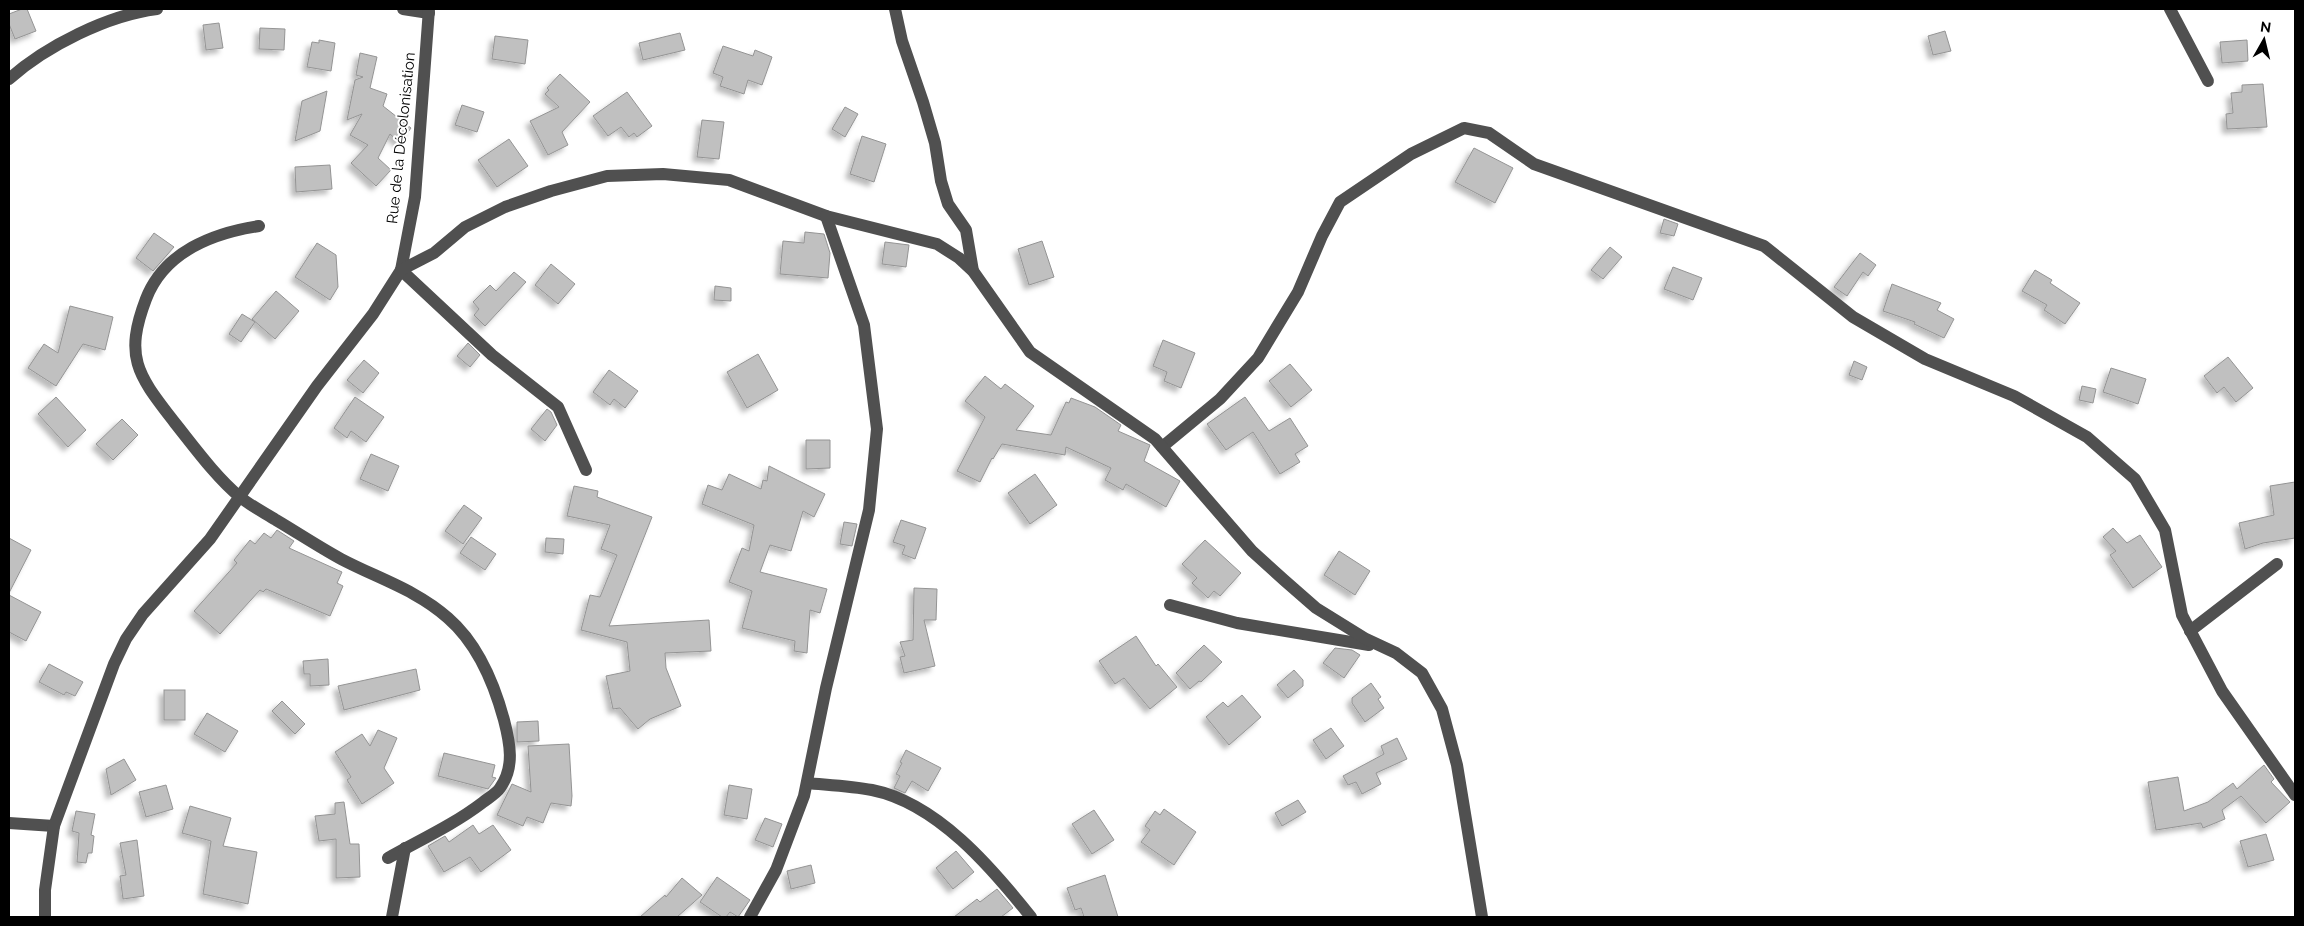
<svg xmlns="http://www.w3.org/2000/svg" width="2304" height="926" font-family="Raleway,sans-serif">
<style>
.building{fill:#c0c0c0;stroke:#949494;filter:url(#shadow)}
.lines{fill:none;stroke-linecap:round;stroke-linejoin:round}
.minor{stroke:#505050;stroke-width:12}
.labels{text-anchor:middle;stroke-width:4;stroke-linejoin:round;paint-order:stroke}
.street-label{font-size:15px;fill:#000;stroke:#fff}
</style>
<defs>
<filter id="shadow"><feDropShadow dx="-4.5" dy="4.5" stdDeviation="2.5" flood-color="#0004"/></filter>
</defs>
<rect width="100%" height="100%" fill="#fff"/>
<g class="building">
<path d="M22 9H27L36 31 15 39 9 24V14Z"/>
<path d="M219 23 223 48 206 50 203 25Z"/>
<path d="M260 28 285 29 284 50 259 49Z"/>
<path d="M1945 31 1951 51 1933 55 1928 36Z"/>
<path d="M680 33 685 50 643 60 639 43Z"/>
<path d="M495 36 528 40 525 64 492 59Z"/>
<path d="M319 40 335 43 331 71 307 67 312 42 319 43Z"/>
<path d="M2247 40 2248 61 2222 63 2220 42Z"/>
<path d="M723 46 753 56 755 50 772 57 762 85 748 80 744 94 720 86 723 77 713 73Z"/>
<path d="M360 53 377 57 370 88 387 94 383 106 411 128 400 143 390 134 378 158 391 170 376 186 351 163 368 145 350 135 362 114 347 120 355 80 363 77 356 75Z"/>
<path d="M560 74 590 102 562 132 568 145 548 155 530 121 559 107 545 94 549 90 547 88Z"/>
<path d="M2263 84 2267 127 2227 129 2226 114 2233 113 2231 93 2242 92V85Z"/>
<path d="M327 91 320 131 295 141 302 101Z"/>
<path d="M627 92 652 126 637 137 634 133 629 137 621 127 608 136 593 116Z"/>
<path d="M462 105 484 112 477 132 455 125Z"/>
<path d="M845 107 858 114 845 137 832 129Z"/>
<path d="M702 120 724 122 719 159 697 157Z"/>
<path d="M862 136 886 144 874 182 850 174Z"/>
<path d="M509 139 528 166 497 187 478 160Z"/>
<path d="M1474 148 1513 168 1495 203 1455 182Z"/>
<path d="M330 165 332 189 296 192 295 167Z"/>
<path d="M1664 219 1678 224 1674 236 1660 233Z"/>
<path d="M805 232 824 234 830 253 828 278 780 274 783 241 804 243Z"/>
<path d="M154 233 174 247 153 271 136 258Z"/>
<path d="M1042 241 1054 277 1029 285 1018 249Z"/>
<path d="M885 242 909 245 906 267 882 264Z"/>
<path d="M317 243 336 255 338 287 330 300 295 277Z"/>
<path d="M1610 247 1622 257 1603 279 1591 270Z"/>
<path d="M1860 253 1876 265 1868 276 1863 272 1847 296 1834 287Z"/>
<path d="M551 264 575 284 558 304 535 285Z"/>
<path d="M1673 267 1702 278 1693 300 1664 289Z"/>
<path d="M2035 270 2052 280 2050 283 2080 303 2065 324 2044 310 2047 305 2022 291Z"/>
<path d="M514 272 526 282 485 326 474 315 479 309 473 302 490 285 496 291Z"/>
<path d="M1892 284 1941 303 1937 310 1954 319 1944 338 1914 324 1915 322 1883 311Z"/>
<path d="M715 286 731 288V301L714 300Z"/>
<path d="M276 291 299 311 275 339 252 319Z"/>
<path d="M70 306 113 317 105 350 83 344 56 386 28 368 44 344 58 353Z"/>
<path d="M242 314 255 322 241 342 229 334Z"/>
<path d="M1163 340 1195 353 1181 388 1164 381 1167 372 1153 366Z"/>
<path d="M468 343 480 355 470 367 457 356Z"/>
<path d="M758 354 778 390 747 408 727 372Z"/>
<path d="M2228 357 2253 388 2236 402 2224 387 2217 393 2204 376Z"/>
<path d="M364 360 379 373 363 393 347 380Z"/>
<path d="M1854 361 1867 367 1862 380 1849 375Z"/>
<path d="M1290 364 1312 390 1291 407 1269 381Z"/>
<path d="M2111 368 2146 379 2138 404 2103 392Z"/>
<path d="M609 370 638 391 625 408 614 399 610 405 593 392Z"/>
<path d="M985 376 1001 389 1005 384 1034 406 1016 430 1051 435 1066 402 1069 403 1071 398 1095 407 1121 425 1118 431 1150 445 1144 461 1180 481 1166 507 1126 484 1123 490 1105 480 1111 468 1066 447 1065 455 1002 444 993 459 992 458 980 482 957 471 985 417 965 401Z"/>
<path d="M2082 386 2096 389 2093 403 2079 400Z"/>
<path d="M56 397 86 430 68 447 38 414Z"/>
<path d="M355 397 384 417 366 442 351 431 347 438 334 428Z"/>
<path d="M1245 397 1269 431 1290 418 1308 446 1295 454 1300 462 1280 474 1253 432 1226 450 1207 424Z"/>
<path d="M547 409 551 412 557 425 545 441 531 429Z"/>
<path d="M122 419 138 435 113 460 96 444Z"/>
<path d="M806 440H830V468L806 469Z"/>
<path d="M371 454 399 466 388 491 360 479Z"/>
<path d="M769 466 825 494 814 517 803 511 791 551 770 545 760 572 827 589 820 613 810 610 807 653 794 651 795 641 742 628 752 591 729 582 742 548 749 551 754 525 702 504 708 485 722 490 729 474 761 489 763 480 767 481Z"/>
<path d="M1035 474 1057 505 1030 524 1008 493Z"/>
<path d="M2295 482V538L2263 543 2245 549 2239 523 2274 515 2270 486Z"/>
<path d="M574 486 598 491 597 497 652 517 609 626 709 620 711 651 665 653 666 668 681 706 650 719 638 729 620 708 613 709 606 676 630 671 627 642 581 630 590 595 600 597 617 555 601 549 610 525 567 516Z"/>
<path d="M464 505 482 518 463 544 445 531Z"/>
<path d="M901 520 926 528 915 559 902 554 905 546 893 542Z"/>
<path d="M844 522 857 524 852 546 840 544Z"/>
<path d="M2113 528 2127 543 2140 535 2162 567 2133 588 2110 555 2116 551 2103 537Z"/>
<path d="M277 530 294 541 289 548 342 572 337 583 343 586 330 616 266 589 263 592 260 590 220 634 194 611 237 563 234 560 250 540 255 544 264 533 271 538Z"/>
<path d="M471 537 496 554 485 570 460 553Z"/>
<path d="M9 538 31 550 9 593Z"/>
<path d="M546 538 564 539 563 554 545 552Z"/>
<path d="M1205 540 1241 573 1220 596 1214 591 1208 598 1192 583 1197 578 1182 564Z"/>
<path d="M1339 551 1370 571 1355 595 1324 575Z"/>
<path d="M914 588 937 589 936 620H924L935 666 904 673 900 657 905 656 900 642 913 640Z"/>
<path d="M9 595 41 612 26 641 9 632Z"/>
<path d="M1136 636 1156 666 1158 664 1177 687 1150 709 1124 678 1115 684 1099 661Z"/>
<path d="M1204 645 1222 662 1201 682 1199 681 1190 689 1176 673Z"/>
<path d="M1335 648 1352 650 1360 655 1344 678 1323 663Z"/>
<path d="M328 659 329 685 310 686V674H304L303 661Z"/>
<path d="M49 664 83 682 75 696 66 692 64 695 39 682Z"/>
<path d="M416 669 420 690 344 710 338 686Z"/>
<path d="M1294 670 1303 680V686L1288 698 1277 685Z"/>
<path d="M1371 683 1381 697 1378 699 1384 708 1365 722 1352 703V698Z"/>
<rect x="164" y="690" width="21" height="30"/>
<path d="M1242 695 1261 717 1229 745 1206 717 1223 702 1228 707Z"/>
<path d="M282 701 305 724 295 734 272 711Z"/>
<path d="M207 713 238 731 225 752 194 734Z"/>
<path d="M538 721 539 741 517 742V722Z"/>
<path d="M1331 728 1344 746 1326 759 1313 740Z"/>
<path d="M378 730 397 738 384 768 394 783 362 804 347 780 351 777 335 752 362 734 370 746Z"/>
<path d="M1397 738 1407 759 1376 773 1381 784 1362 794 1356 782 1348 785 1343 776 1384 754 1381 746Z"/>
<path d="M569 744 572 796 571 806 551 803 543 823 527 817 523 826 497 815 512 784 531 792 528 746Z"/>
<path d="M906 750 941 768 928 791 912 781 905 793 894 788 900 776 896 774 902 763 900 762Z"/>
<path d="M444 753 495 765 492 777 496 778 488 789 438 776Z"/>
<path d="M124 759 136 780 111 795 106 769Z"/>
<path d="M2264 765 2274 779 2271 782 2290 802 2266 823 2241 796 2222 810 2225 819 2203 828 2201 823 2156 830 2148 782 2178 777 2184 811 2208 802 2233 783 2237 789Z"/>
<path d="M166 785 173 809 146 817 139 792Z"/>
<path d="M729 785 752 789 747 819 724 815Z"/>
<path d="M1298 800 1306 812 1282 826 1275 813Z"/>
<path d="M344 802 350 844H359L360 877 336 878V839L319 841 315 816 335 814V803Z"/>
<path d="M190 806 231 818 223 846 257 852 248 904 203 894 211 841 182 833Z"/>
<path d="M1164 809 1196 832 1174 865 1141 842 1150 830 1145 826 1155 811 1160 815Z"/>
<path d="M1094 810 1114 840 1092 854 1072 824Z"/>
<path d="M76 811 95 814 91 835 94 836 92 853H88L86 863 77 862 79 833 72 831Z"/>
<path d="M765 818 782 824 773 847 755 840Z"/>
<path d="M473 825 479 834 493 825 511 850 481 872 470 857 444 872 428 846 445 836 449 842Z"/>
<path d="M2266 834 2274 860 2248 867 2240 841Z"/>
<path d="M137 840 144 896 123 899 120 876 126 875 120 843Z"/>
<path d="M956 851 974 872 953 889 936 868Z"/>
<path d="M811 865 815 883 791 889 787 871Z"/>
<path d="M1105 875 1118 917H1084L1081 908 1075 910 1067 888Z"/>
<path d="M717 877 750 900 738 917 730 912 726 917H722L700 902Z"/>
<path d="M682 878 702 895 677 917H640L665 895 666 897Z"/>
<path d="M997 889 1013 908 1001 917H954L977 899 980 902Z"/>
</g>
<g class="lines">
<g class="minor">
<path d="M403 9 429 13"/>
<path d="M895 9 902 41 923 102 935 143 941 181 948 204 966 230 973 271"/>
<path d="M2170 9 2208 81"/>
<path d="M9 79C46 46 108 15 157 9"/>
<path d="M259 226C213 233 164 252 146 299 123 359 139 376 175 423 195 448 216 477 240 497 251 506 265 513 276 520 298 533 319 547 341 559 377 578 417 590 448 618 478 644 494 683 504 720 510 743 515 767 500 788 496 794 488 798 482 803 453 825 420 840 388 858"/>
<path d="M401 270 492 355 558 407 586 470"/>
<path d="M401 270 415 197 429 9"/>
<path d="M1162 447 1220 399 1258 358 1298 292 1322 236 1340 202 1411 154 1464 128 1489 133 1534 164 1764 246 1853 317 1925 359 2014 396 2087 437 2135 479 2165 530 2182 615 2222 691 2295 795"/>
<path d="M1170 605 1237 623 1369 645"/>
<path d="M2190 631 2277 564"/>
<path d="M807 783C828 785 851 786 872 790 937 803 992 868 1031 917"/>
<path d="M9 823 54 826"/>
<path d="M45 917V890L54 826 114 664 126 639 143 614 210 539 317 386 373 314 401 270 434 253 465 227 505 207 551 191 607 176 663 174 729 180 826 216 937 244 959 258 973 271 1030 352 1155 439 1252 551 1284 580 1316 608 1366 639 1396 653 1422 673 1442 709 1457 765 1482 917"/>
<path d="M392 917 405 848"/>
<path d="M750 917 776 870 804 796 826 688 869 510 877 429 864 325 826 216"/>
</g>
</g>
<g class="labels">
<g class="street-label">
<text transform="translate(401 138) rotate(-84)" y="5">Rue de la Décolonisation</text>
</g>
</g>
<rect width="2304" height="926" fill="none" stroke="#000000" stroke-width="20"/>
<g transform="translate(2264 40) rotate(8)" stroke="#ffffff" stroke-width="4" paint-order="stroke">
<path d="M0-4L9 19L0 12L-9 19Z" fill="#000000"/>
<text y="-8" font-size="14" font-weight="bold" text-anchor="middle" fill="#000000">N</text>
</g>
</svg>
